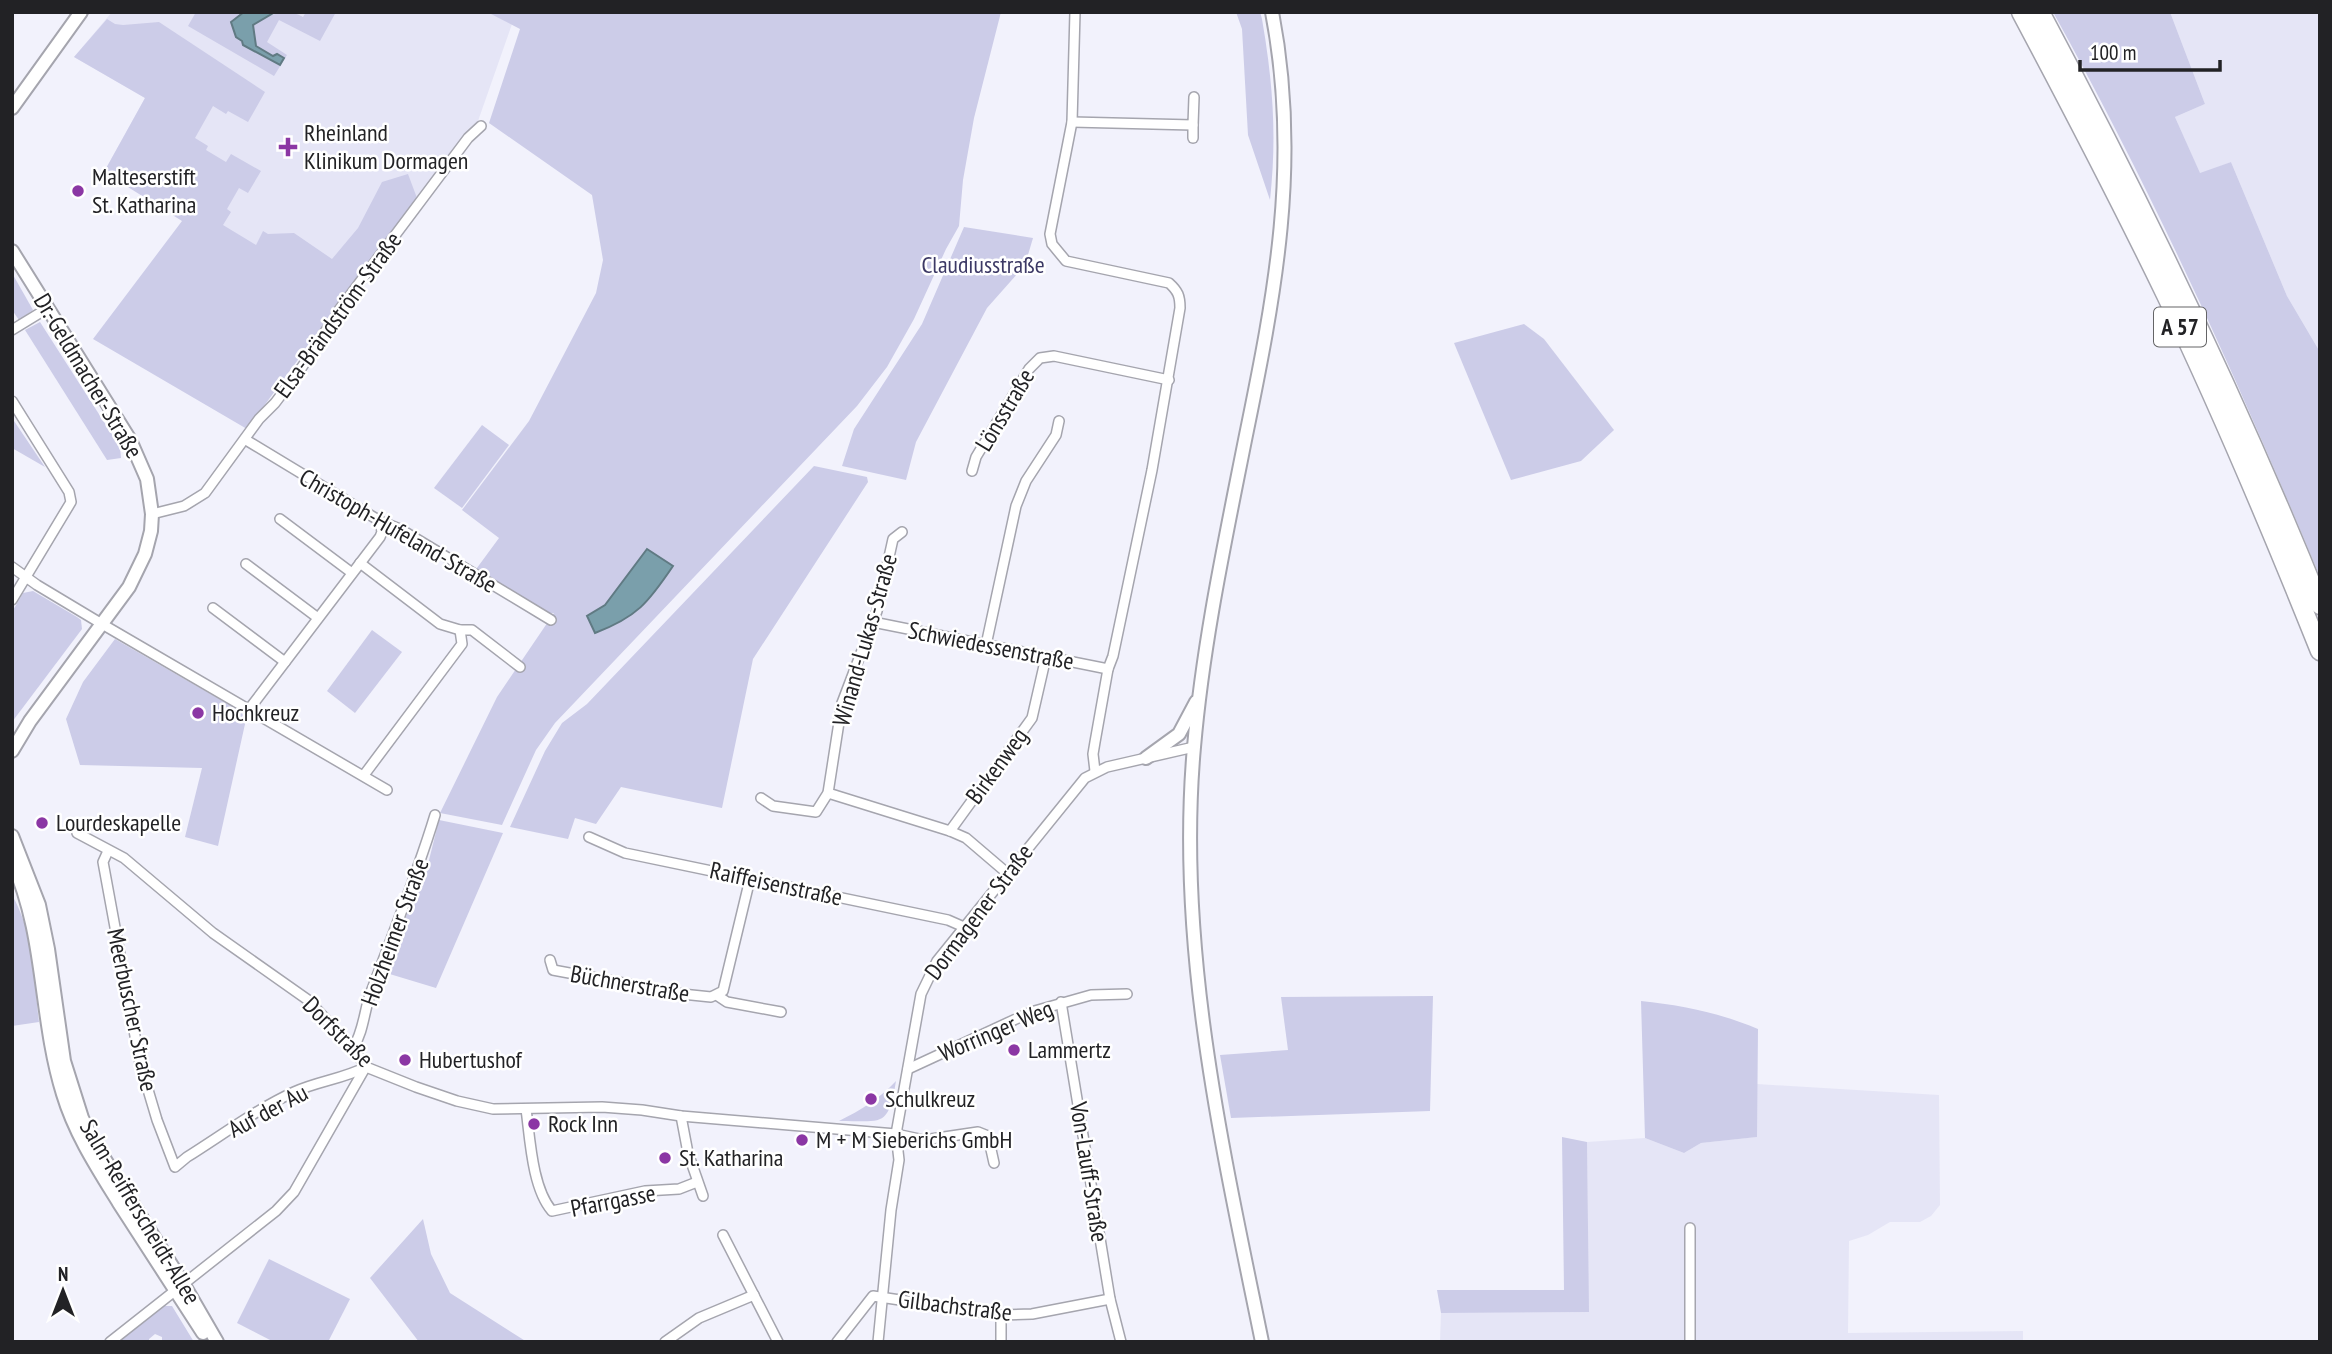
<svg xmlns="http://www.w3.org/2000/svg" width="2332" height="1354" font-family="'PT Sans Narrow',sans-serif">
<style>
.built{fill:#e5e5f6}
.green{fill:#cccce8}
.water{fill:#7a9fab;stroke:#607a83;stroke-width:2}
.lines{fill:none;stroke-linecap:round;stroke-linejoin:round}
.minor-casing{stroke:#a5a5ae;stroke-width:12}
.tertiary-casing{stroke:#a5a5ae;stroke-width:16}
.secondary-casing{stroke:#a5a5ae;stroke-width:16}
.motorway-casing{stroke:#a5a5ae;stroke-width:21}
.minor{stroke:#fff;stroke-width:9}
.tertiary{stroke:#fff;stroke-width:12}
.secondary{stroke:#fff;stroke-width:12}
.motorway{stroke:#fff;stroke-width:18}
.poi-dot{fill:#8b37a4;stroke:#fff;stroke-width:2.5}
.labels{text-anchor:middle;stroke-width:5;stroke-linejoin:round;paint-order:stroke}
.shield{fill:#fff;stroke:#646466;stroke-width:2}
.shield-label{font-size:23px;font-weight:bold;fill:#222225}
.poi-label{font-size:24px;fill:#222225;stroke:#fff;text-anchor:start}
.park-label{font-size:24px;fill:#3c3965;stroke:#fff}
.street-label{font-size:24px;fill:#222225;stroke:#fff}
</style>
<rect width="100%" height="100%" fill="#f2f2fc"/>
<g class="built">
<path d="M112 12H487L512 24 478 121 336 308 104 172 145 98 74 57Z"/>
<path d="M2170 12H2320V352L2287 296 2231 162 2200 174 2175 117 2205 104Z"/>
<path d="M1757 1084 1939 1095 1940 1205 1931 1216 1920 1222H1890L1868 1235 1849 1241 1848 1333 2023 1331V1342H1440L1441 1313 1588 1312 1587 1142 1645 1138 1684 1153 1701 1143 1756 1137Z"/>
</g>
<g class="green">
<path d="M196 12H244L231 22 241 41 280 65 283 58 274 56 256 46 253 24C270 15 285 7 303 17L306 12H336L320 41 279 20 267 42 287 55 274 76 188 26Z"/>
<path d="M487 12H1001L974 118 963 180 959 226 946 249 914 319 887 367 857 406 555 723 536 750 502 825 440 813 497 697 554 613 546 614 474 572 499 538 462 510 529 421 596 293 603 260 592 195 489 123 520 29Z"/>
<path d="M1236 12H1260L1262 19C1273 83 1277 136 1270 200L1248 135 1242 29Z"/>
<path d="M2053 12H2170L2205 104 2175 117 2200 173 2231 162 2287 296 2320 352V577C2240 385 2154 194 2053 12Z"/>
<path d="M107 19 115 24 123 25 159 22 265 92 248 122 228 111 226 114 213 106 195 138 208 146 206 150 226 162 231 154 261 171 248 193 239 188 227 209 231 212 223 225 256 245 263 231 268 234 294 233 332 259 358 228 382 182 408 174 417 198 247 429 93 339 182 221 104 172 145 98 74 57Z"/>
<path d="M964 227 1033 238 1025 265 987 308 916 442 906 480 842 466 854 429 922 324Z"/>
<path d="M12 273 33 310 19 320 12 310Z"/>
<path d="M40 322 120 447 121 458 107 460 25 330Z"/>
<path d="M1524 324 1544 339 1614 430 1581 461 1511 480 1454 343Z"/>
<path d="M12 418 45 467 12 448Z"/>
<path d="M482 425 509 445 462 508 434 488Z"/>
<path d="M814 466 867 477 868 482 753 659 722 808 621 787 596 824 575 818 568 839 510 827 545 751 562 723 587 704Z"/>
<path d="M33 591 77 617 81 620 82 629 12 722V612L23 593Z"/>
<path d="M372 630 402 652 355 713 327 691Z"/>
<path d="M115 639 247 715 218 846 185 837 202 768 80 765 66 719 83 682Z"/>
<path d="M439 820 503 833 436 988 383 972 428 864Z"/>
<path d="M12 895C34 933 34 979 39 1022L12 1026Z"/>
<path d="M1433 996 1430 1111 1231 1118 1220 1055 1288 1050 1281 997Z"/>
<path d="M1641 1001C1681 1005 1720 1013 1758 1029L1757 1137 1701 1143 1684 1153 1645 1138Z"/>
<path d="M896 1081C888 1128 883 1121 839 1121 861 1110 879 1099 896 1081Z"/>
<path d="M1562 1137 1587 1142 1589 1312 1441 1313 1437 1290H1564Z"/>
<path d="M423 1219 431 1254 450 1293 527 1342H419L370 1278Z"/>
<path d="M269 1259 350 1299 328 1342H274L237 1323Z"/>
<path d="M164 1306H172L194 1342H162V1337L155 1334 149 1339V1342H114L159 1307Z"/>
</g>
<g class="water">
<path d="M244 12H275L253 25 256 46 273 56 277 54 284 58 280 65 243 45 242 41 236 37 231 22Z"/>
<path d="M647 549 673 566C648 603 637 617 595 633L587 616 605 605Z"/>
</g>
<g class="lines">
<g class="minor-casing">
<g id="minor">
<path d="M1075 12 1072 122 1050 234 1052 244 1066 261 1169 283C1178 291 1180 296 1180 308L1152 470 1113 656 1108 669 1095 742 1093 754 1095 771"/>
<path d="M1072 122 1193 125 1194 97"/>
<path d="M1193 138V125"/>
<path d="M12 330 48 308"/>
<path d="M12 401 69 492 71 502 12 600"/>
<path d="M246 440 380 521 400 529 551 620"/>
<path d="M972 471 976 457 1029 369 1040 358 1054 356 1169 380"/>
<path d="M152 514 184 506 205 493 259 419 275 403 302 367 327 329 338 321 339 310 468 138 481 126"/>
<path d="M280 519 352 573"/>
<path d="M360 563 440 624 460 630H472L520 667"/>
<path d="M246 564 318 618"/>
<path d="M12 567 37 585 102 624 387 790"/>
<path d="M213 608 285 662"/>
<path d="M873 622 1108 669"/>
<path d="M986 645 1016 506 1026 481 1056 435 1059 421"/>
<path d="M250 708 380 537 382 532 380 521"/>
<path d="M364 775 462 644 460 630"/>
<path d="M828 793 950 831 966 838 1007 873"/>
<path d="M761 798 773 806 816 812 828 793 842 703 877 611 893 539 902 532"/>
<path d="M950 831 1032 718 1046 657"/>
<path d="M77 833 124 858 213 933 308 1000 353 1048 366 1067 416 1087 457 1101 493 1109 602 1107 642 1110 681 1116 896 1134 924 1140 978 1132 988 1136 994 1163"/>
<path d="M589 837 625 853 948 920 964 927"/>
<path d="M108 851 103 862 140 1063 157 1120 175 1167 187 1157C222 1135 257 1109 294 1092 318 1081 343 1079 366 1067"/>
<path d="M550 960 553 970 682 994 711 997 723 991 750 879"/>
<path d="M718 996 727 1002 781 1012"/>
<path d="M1061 1002 1110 1299 1121 1342"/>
<path d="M353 1048C364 1031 364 1010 371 992 393 933 417 875 435 815"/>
<path d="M908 1069 1031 1012 1091 995 1127 994"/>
<path d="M526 1109C530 1138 532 1188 552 1211L645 1191 679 1189 697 1182"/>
<path d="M681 1116 688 1153 703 1196"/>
<path d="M1690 1228V1342"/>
<path d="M723 1235 778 1342"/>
<path d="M110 1342 276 1211 294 1192 365 1068"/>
<path d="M665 1342 699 1318 754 1295"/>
<path d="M837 1342 873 1296 1001 1315 1032 1314 1110 1299"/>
<path d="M878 1342 891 1210 899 1160 896 1134 921 994 937 961 1085 778 1107 767 1194 747"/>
<path d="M1001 1342V1315"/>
</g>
</g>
<g class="tertiary-casing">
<g id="tertiary">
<path d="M12 108 81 12"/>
<path d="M12 251 130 440 147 479 152 514 151 531 145 554 129 587 30 721 12 751"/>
<path d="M12 836 39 905 48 949 64 1061 82 1118 95 1144 184 1285 217 1342"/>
<path d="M12 861C46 936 39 1017 63 1094 75 1134 98 1169 119 1203 147 1246 175 1289 203 1333"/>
</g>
</g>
<g class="secondary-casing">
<g id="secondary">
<path d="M1146 758 1179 734 1196 702"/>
<path d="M1262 1342C1222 1146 1176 947 1194 747 1203 643 1225 541 1245 440 1275 294 1301 162 1272 12"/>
</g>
</g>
<g class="motorway-casing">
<g id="motorway">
<path d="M2021 12C2071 106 2120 200 2166 295 2222 412 2272 531 2320 651"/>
<path d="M2040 12C2143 205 2238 402 2320 605"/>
</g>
</g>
<use href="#minor" class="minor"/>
<use href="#tertiary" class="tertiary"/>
<use href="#secondary" class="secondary"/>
<use href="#motorway" class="motorway"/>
</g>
<g class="poi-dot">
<path d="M284.5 136.5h7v7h7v7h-7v7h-7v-7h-7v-7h7z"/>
<circle cx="78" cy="191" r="7"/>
<circle cx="198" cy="713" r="7"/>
<circle cx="42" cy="823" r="7"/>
<circle cx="1014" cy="1050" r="7"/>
<circle cx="405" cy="1060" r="7"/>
<circle cx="871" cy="1099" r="7"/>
<circle cx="534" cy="1124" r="7"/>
<circle cx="802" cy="1140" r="7"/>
<circle cx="665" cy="1158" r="7"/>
</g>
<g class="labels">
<rect class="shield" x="2154" y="307.5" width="52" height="39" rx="5"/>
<g class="shield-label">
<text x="2180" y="335">A 57</text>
</g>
<g class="poi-label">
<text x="304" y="141">Rheinland<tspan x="304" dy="28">Klinikum Dormagen</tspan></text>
<text x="92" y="185">Malteserstift<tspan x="92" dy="28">St. Katharina</tspan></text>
<text x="212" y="721">Hochkreuz</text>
<text x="56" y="831">Lourdeskapelle</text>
<text x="1028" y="1058">Lammertz</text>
<text x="419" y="1068">Hubertushof</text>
<text x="885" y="1107">Schulkreuz</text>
<text x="548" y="1132">Rock Inn</text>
<text x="816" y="1148">M + M Sieberichs GmbH</text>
<text x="679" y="1166">St. Katharina</text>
</g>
<g class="park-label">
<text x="983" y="273">Claudiusstraße</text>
</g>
<g class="street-label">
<text transform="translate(338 315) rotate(-54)" y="8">Elsa-Brändström-Straße</text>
<text transform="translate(88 376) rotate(59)" y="8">Dr.-Geldmacher-Straße</text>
<text transform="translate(1005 410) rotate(-59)" y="8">Lönsstraße</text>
<text transform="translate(398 531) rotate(30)" y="8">Christoph-Hufeland-Straße</text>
<text transform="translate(865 640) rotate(-74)" y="8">Winand-Lukas-Straße</text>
<text transform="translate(991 646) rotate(11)" y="8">Schwiedessenstraße</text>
<text transform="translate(997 766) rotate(-54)" y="8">Birkenweg</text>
<text transform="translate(776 884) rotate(12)" y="8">Raiffeisenstraße</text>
<text transform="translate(979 912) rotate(-53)" y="8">Dormagener Straße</text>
<text transform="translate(395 932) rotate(-70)" y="8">Holzheimer Straße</text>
<text transform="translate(630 984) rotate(10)" y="8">Büchnerstraße</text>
<text transform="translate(132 1010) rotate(78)" y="8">Meerbuscher Straße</text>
<text transform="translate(996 1031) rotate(-23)" y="8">Worringer Weg</text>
<text transform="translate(338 1032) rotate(45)" y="8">Dorfstraße</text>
<text transform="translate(268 1111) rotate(-28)" y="8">Auf der Au</text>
<text transform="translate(1089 1172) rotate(81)" y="8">Von-Lauff-Straße</text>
<text transform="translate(613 1201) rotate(-11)" y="8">Pfarrgasse</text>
<text transform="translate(140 1212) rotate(59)" y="8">Salm-Reifferscheidt-Allee</text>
<text transform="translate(955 1306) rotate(7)" y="8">Gilbachstraße</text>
</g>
</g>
<rect width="2332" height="1354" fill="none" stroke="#222225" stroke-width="28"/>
<g transform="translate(63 1291)" stroke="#ffffff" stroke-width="5" paint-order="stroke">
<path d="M0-5L12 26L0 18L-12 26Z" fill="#222225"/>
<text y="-10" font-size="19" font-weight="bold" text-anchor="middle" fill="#222225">N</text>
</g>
<path d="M2080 60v10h140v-10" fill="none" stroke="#222225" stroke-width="3.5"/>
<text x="2090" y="60" font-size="21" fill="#222225" stroke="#ffffff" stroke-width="5" paint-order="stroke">100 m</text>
</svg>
